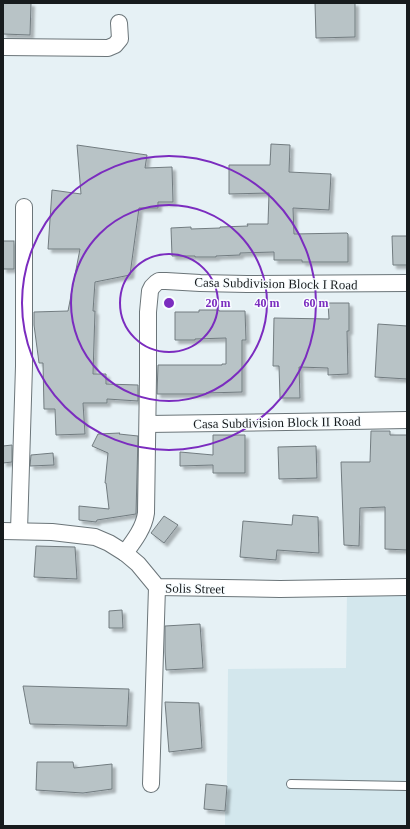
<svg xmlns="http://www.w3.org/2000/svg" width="410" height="829" font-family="Georgia,serif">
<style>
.built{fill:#d3e7ed}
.building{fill:#b8c3c6;stroke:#727c80;filter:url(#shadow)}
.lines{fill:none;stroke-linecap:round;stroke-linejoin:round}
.service-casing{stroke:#6b7579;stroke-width:10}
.minor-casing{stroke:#6b7579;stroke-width:18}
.service{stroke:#fff;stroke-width:8}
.minor{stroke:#fff;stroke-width:16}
.ring{fill:none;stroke:#7b2cbf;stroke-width:2}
.labels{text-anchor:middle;stroke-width:3;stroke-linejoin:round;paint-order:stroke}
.street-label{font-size:13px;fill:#171b1d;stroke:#f8fdff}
.centre{fill:#7b2cbf;stroke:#f8fdff;stroke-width:2}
.ring-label{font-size:12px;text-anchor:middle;font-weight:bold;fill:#7b2cbf;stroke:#f8fdff;stroke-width:3;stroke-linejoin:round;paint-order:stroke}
</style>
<defs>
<filter id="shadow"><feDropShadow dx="3.5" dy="3.5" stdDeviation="1" flood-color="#0004"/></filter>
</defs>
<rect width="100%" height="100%" fill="#e6f1f5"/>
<path class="built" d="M407 590V826H225V811L227 786 228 669 346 668 347 591Z"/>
<g class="building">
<path d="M3 3H31L30 35 3 34Z"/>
<path d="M315 3H355V37L316 38Z"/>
<path d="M271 144 290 145 289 172 331 174 329 210 293 208 294 234 347 233 348 234V262H302V260H274V252L240 253V255L216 256V257H195V256H172L171 228 191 227V229L220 228V227L248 226 247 224H268L269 193 229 194V165H270Z"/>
<path d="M77 145 147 155 145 168 172 167 173 202H158V208H139L130 275 95 282 93 311H95L93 374H106V384L138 385V401L107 399V403H83L85 434 56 435 55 409H44L43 363H39L34 325V312L68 311 80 249H48L52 190 81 194Z"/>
<path d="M392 236H407V265H393Z"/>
<rect x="3" y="241" width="11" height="28"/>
<path d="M328 303H349V331H347L348 374 328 375V368L299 367 300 398H280L279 366H273L274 318 329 319Z"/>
<path d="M199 310H219V311H245L246 340H242V392L206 393V394H157L158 365H222V364H226V338L195 339V340H175V312H199Z"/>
<path d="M378 324 407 326V379L375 377Z"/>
<path d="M371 431H390V435H407V550L385 549V507L360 508 359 546 344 545 341 462H370Z"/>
<path d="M120 433 119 434 138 436 136 514 97 520 96 522 79 520V506L109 509 106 483H105L108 453 92 446 98 434Z"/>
<path d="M213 435H245V473H213V465L180 466V452L213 455Z"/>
<path d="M12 445V462L3 463V446Z"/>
<path d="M316 446 317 478 279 479 278 447Z"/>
<path d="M53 453 54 465 30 466 31 455Z"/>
<path d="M293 515 318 517 319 553 277 550 276 560 240 557 243 521 292 525Z"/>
<path d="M164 516 178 525 164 543 151 533Z"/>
<path d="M36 546 75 547 77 579 34 577Z"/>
<path d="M122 610 123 628H109V611Z"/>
<path d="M200 624 203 668 166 670 165 652V626Z"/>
<path d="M23 686 129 689 127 726 30 724Z"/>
<path d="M165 702 199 703 202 748 169 752Z"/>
<path d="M37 762H73L74 768 112 764V789L83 793 36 790Z"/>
<path d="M206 784 227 786 225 811 204 809Z"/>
</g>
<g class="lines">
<g class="service-casing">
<path id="service" d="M291 784 407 786"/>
</g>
<g class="minor-casing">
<g id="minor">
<path d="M3 47 108 48 115 45 120 39 119 23"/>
<path d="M148 424 351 421 407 420"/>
<path d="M3 531 52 532 95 537 109 543 125 553 138 564 157 587 280 589 407 587"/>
<path d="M19 531 24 366V207"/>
<path d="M125 553C134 541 144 528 146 513L148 376V312L150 291 152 287 156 283 159 281H166L200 283 247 284 407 283"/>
<path d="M151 784 157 587"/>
</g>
</g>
<use href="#service" class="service"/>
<use href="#minor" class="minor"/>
</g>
<g class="ring">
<circle cx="169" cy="303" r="49"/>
<circle cx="169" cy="303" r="98"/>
<circle cx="169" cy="303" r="147"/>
</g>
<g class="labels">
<g class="street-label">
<text transform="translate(276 283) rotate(1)" y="5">Casa Subdivision Block I Road</text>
<text transform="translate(277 422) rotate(-1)" y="5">Casa Subdivision Block II Road</text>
<text transform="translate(195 588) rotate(1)" y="5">Solis Street</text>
</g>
</g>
<circle cx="169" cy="303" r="6" class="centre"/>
<g class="ring-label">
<text x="218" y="307">20 m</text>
<text x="267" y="307">40 m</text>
<text x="316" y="307">60 m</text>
</g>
<rect width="410" height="829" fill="none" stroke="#171b1d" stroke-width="8"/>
</svg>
